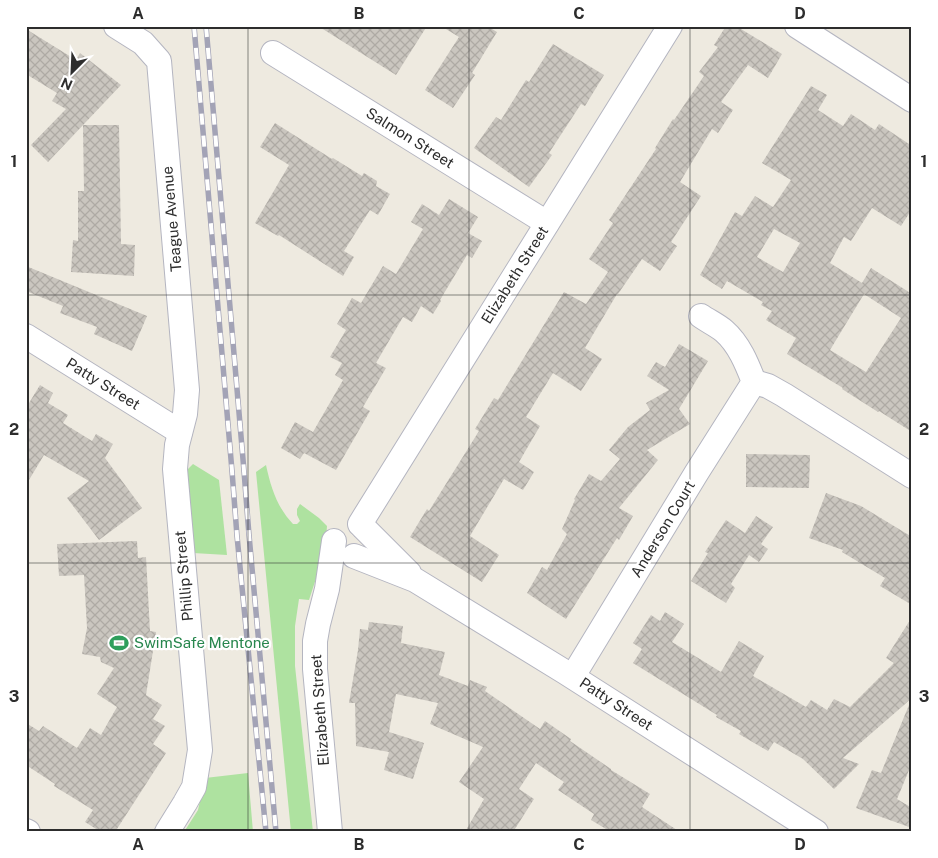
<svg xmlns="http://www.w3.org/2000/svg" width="938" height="858" font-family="'Public Sans',sans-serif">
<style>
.park{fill:#aee2a0}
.building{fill:url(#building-cross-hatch);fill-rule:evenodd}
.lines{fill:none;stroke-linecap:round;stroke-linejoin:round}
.minor-casing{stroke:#b4b5c0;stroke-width:26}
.minor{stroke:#fff;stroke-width:24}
.rail-casing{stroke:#a3a3b6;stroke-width:5.5}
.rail{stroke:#fff;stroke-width:4;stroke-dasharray:11;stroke-linecap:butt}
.grid{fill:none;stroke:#2d2d2d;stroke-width:1;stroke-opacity:0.55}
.labels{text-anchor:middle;stroke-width:4.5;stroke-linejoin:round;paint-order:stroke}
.street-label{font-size:15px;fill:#2d2d2d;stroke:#fff}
.leisure-label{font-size:15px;fill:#27864d;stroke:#fff;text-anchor:start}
.neatline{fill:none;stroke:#2d2d2d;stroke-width:2}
.grid-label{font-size:16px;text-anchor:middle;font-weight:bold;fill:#2d2d2d}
</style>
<defs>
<pattern id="building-cross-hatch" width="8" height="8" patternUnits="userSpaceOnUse" patternTransform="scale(1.25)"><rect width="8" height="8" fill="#cac6bf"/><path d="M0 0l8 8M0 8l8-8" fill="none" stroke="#aeaaa4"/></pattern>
</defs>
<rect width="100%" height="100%" fill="#eeeae0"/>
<g class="park">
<path d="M193 464 219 480 227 555 193 553 187 470Z"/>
<path d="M266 465C271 488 277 507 293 524H297L300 521 297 515V509L300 504 319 518 327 526 325 551 309 600 299 599 295 626V666L313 832H291L256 472Z"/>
<path d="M248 773 253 832H184L198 810 205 778Z"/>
</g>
<g class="building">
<path d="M318 26H427L396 75Z"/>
<path d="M441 26H487L497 32 472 73 475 75 453 108 425 90 459 37Z"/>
<path d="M726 26H736L782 54 768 78 748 65 721 102 733 110 718 133 712 129 680 182 701 196 671 242 677 246 660 271 642 259 618 294H617L585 348 602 359 581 391 553 373 526 417 540 426 519 462 534 472 523 490 504 479 470 536 499 555 482 582 410 537 427 509 429 511 479 431 475 429 494 398 498 400 564 292 586 304 608 272 589 259 613 223 609 220 656 149 655 148 673 119 674 120 704 76 699 72 718 47 714 45Z"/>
<path d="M26 29 76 60 80 53 121 85 48 162 31 145 66 109 52 101 57 93 26 74Z"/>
<path d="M553 44 604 75 585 106 581 104 549 153 552 155 529 187 474 148 496 117 501 120 526 80 529 82Z"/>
<path d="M811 86 827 95 818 110 843 126 851 114 875 130 879 124 912 146V209L901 226 872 208 851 241 844 237 830 263 862 283 871 268 912 294V432L879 411 878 412 842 389 843 388 787 354 796 338 766 320 772 311 761 305 763 302 727 281 722 289 700 275 735 212 742 216 755 196 773 207 791 180 762 163ZM774 229 800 243 783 272 757 257ZM864 294 901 318 866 372 830 350Z"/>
<path d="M275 123 332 159 333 158 362 176 364 173 377 181 376 186 390 194 378 215 370 210 344 251 354 257 343 276 279 235 278 236 255 223 289 165 260 147Z"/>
<path d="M83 125H119L121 244 135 245 134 276 71 272 73 240 78 241V191H84Z"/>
<path d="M449 199 478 217 468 233 482 241 472 258 467 255 440 300 441 301 433 314 421 306 412 322 403 317 376 363 386 368 363 407 370 411 336 470 304 453 300 459 281 448 295 422 313 432 343 380 335 375 342 363 330 357 346 330 337 324 352 298 361 303 383 266 396 274 423 229 411 222 422 204 439 215Z"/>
<path d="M26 266 147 316 132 351 94 334 97 327 60 313 63 306 26 291Z"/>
<path d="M679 344 708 361 679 409 690 424 647 450 658 460 619 508 633 516 619 540 617 538 566 619 527 593 542 567 547 570 567 534 562 529 575 500 574 499 589 474 601 481 620 459 609 450 628 427 650 410 646 403 669 390 647 376 656 362 665 367Z"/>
<path d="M40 385 53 393 48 403 68 415 63 423 92 441 96 434 113 444 105 458 142 508 99 540 67 498 89 481 44 455 26 485V408Z"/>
<path d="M746 454 810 455 809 488 746 487Z"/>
<path d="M826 493 861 506 912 537V605L880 586 885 578 842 552 843 550 809 538Z"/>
<path d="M756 516 773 527 761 544 768 549 759 562 749 555 731 584 735 588 726 603 691 581 708 553 705 552 726 520 745 533Z"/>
<path d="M137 541 138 558 146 557 150 631 156 632 146 695 162 705 153 719 165 726 153 744 166 753 115 832H101L85 822 93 810 54 786 55 784 26 765V723L39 731 43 726 77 748 90 728 101 735 117 707 97 694 114 668 101 662 100 657 82 654 87 628 84 575 59 576 57 544Z"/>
<path d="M665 612 684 624 672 642 721 672 739 641 764 656 753 676 806 707 811 700 827 710 834 699 850 707 894 663 886 658 912 617V698L843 758 859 764 834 789 803 759 774 742 768 751 739 734 741 731 716 717 717 715 633 663 642 649 633 643 651 615 660 621Z"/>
<path d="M369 622 403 626 401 643 445 652 439 675 468 686 470 680 487 687 485 691 540 729 545 721 571 739 570 741 611 769V770L650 794 642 807 680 832H611L591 820 594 814 558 790 564 782 536 763 519 789 534 799 513 832H465L484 799 459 782 483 747 430 724 438 703 396 694 389 732 424 743 413 779 384 770 389 752 356 746 355 703H349L358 650 360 629 368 630Z"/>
<path d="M911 700 912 763 897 799 912 808V828L856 808 872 770 881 773Z"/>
</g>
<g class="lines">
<g class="minor-casing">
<g id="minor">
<path d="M116 26 143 43 159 61 187 390 185 414 177 445 175 469 200 750 194 787 185 803 167 832"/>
<path d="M797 26 912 100"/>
<path d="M273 53 547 223"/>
<path d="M26 336 180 432"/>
<path d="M754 382 768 386 784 395 912 476"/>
<path d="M360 524 670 26"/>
<path d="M363 527 409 573"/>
<path d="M354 556 415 580 565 672 816 832"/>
<path d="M573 676 697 472 754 382C747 364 739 344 724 331 717 325 708 321 701 316"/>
<path d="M26 831 28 832"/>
<path d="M330 832 315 669V641L318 624 327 589 334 541"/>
</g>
</g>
<use href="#minor" class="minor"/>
<g class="rail-casing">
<g id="rail">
<path d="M194 26 232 471 237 536 266 832"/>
<path d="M206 26 244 471 249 535 276 832"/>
</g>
</g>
<use href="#rail" class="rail"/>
</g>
<path class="grid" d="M248 26V832M469 26V832M690 26V832M26 295H912M26 563H912"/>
<defs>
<g id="stadium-bare" transform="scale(1.5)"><path d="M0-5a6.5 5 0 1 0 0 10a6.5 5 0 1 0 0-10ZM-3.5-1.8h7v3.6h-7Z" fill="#2e9e5b" stroke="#fff" stroke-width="2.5" paint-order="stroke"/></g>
</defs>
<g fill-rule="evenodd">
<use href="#stadium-bare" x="119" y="643"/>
</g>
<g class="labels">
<g class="street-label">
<text transform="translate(410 138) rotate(32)" y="5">Salmon Street</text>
<text transform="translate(172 219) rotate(-95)" y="5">Teague Avenue</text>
<text transform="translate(515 275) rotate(-58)" y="5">Elizabeth Street</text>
<text transform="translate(103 384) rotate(32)" y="5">Patty Street</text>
<text transform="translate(663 529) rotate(-59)" y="5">Anderson Court</text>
<text transform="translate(184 576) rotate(-95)" y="5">Phillip Street</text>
<text transform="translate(616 704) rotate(33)" y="5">Patty Street</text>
<text transform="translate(320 710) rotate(-94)" y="5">Elizabeth Street</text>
</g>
<g class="leisure-label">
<text x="134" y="648">SwimSafe Mentone</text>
</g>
</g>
<rect width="938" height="858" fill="none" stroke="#ffffff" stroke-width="55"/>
<g transform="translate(72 72) rotate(204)" stroke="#ffffff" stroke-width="4" paint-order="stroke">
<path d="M0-4L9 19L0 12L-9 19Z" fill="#2d2d2d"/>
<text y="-8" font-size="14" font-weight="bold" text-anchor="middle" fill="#2d2d2d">N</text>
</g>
<rect x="28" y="28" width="882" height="802" class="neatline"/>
<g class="grid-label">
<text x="138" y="19">A</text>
<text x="359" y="19">B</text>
<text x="579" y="19">C</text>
<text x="800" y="19">D</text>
<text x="14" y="167">1</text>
<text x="924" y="167">1</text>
<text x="14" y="435">2</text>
<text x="924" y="435">2</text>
<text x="14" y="702">3</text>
<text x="924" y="702">3</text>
<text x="138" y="850">A</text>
<text x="359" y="850">B</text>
<text x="579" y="850">C</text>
<text x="800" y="850">D</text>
</g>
</svg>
